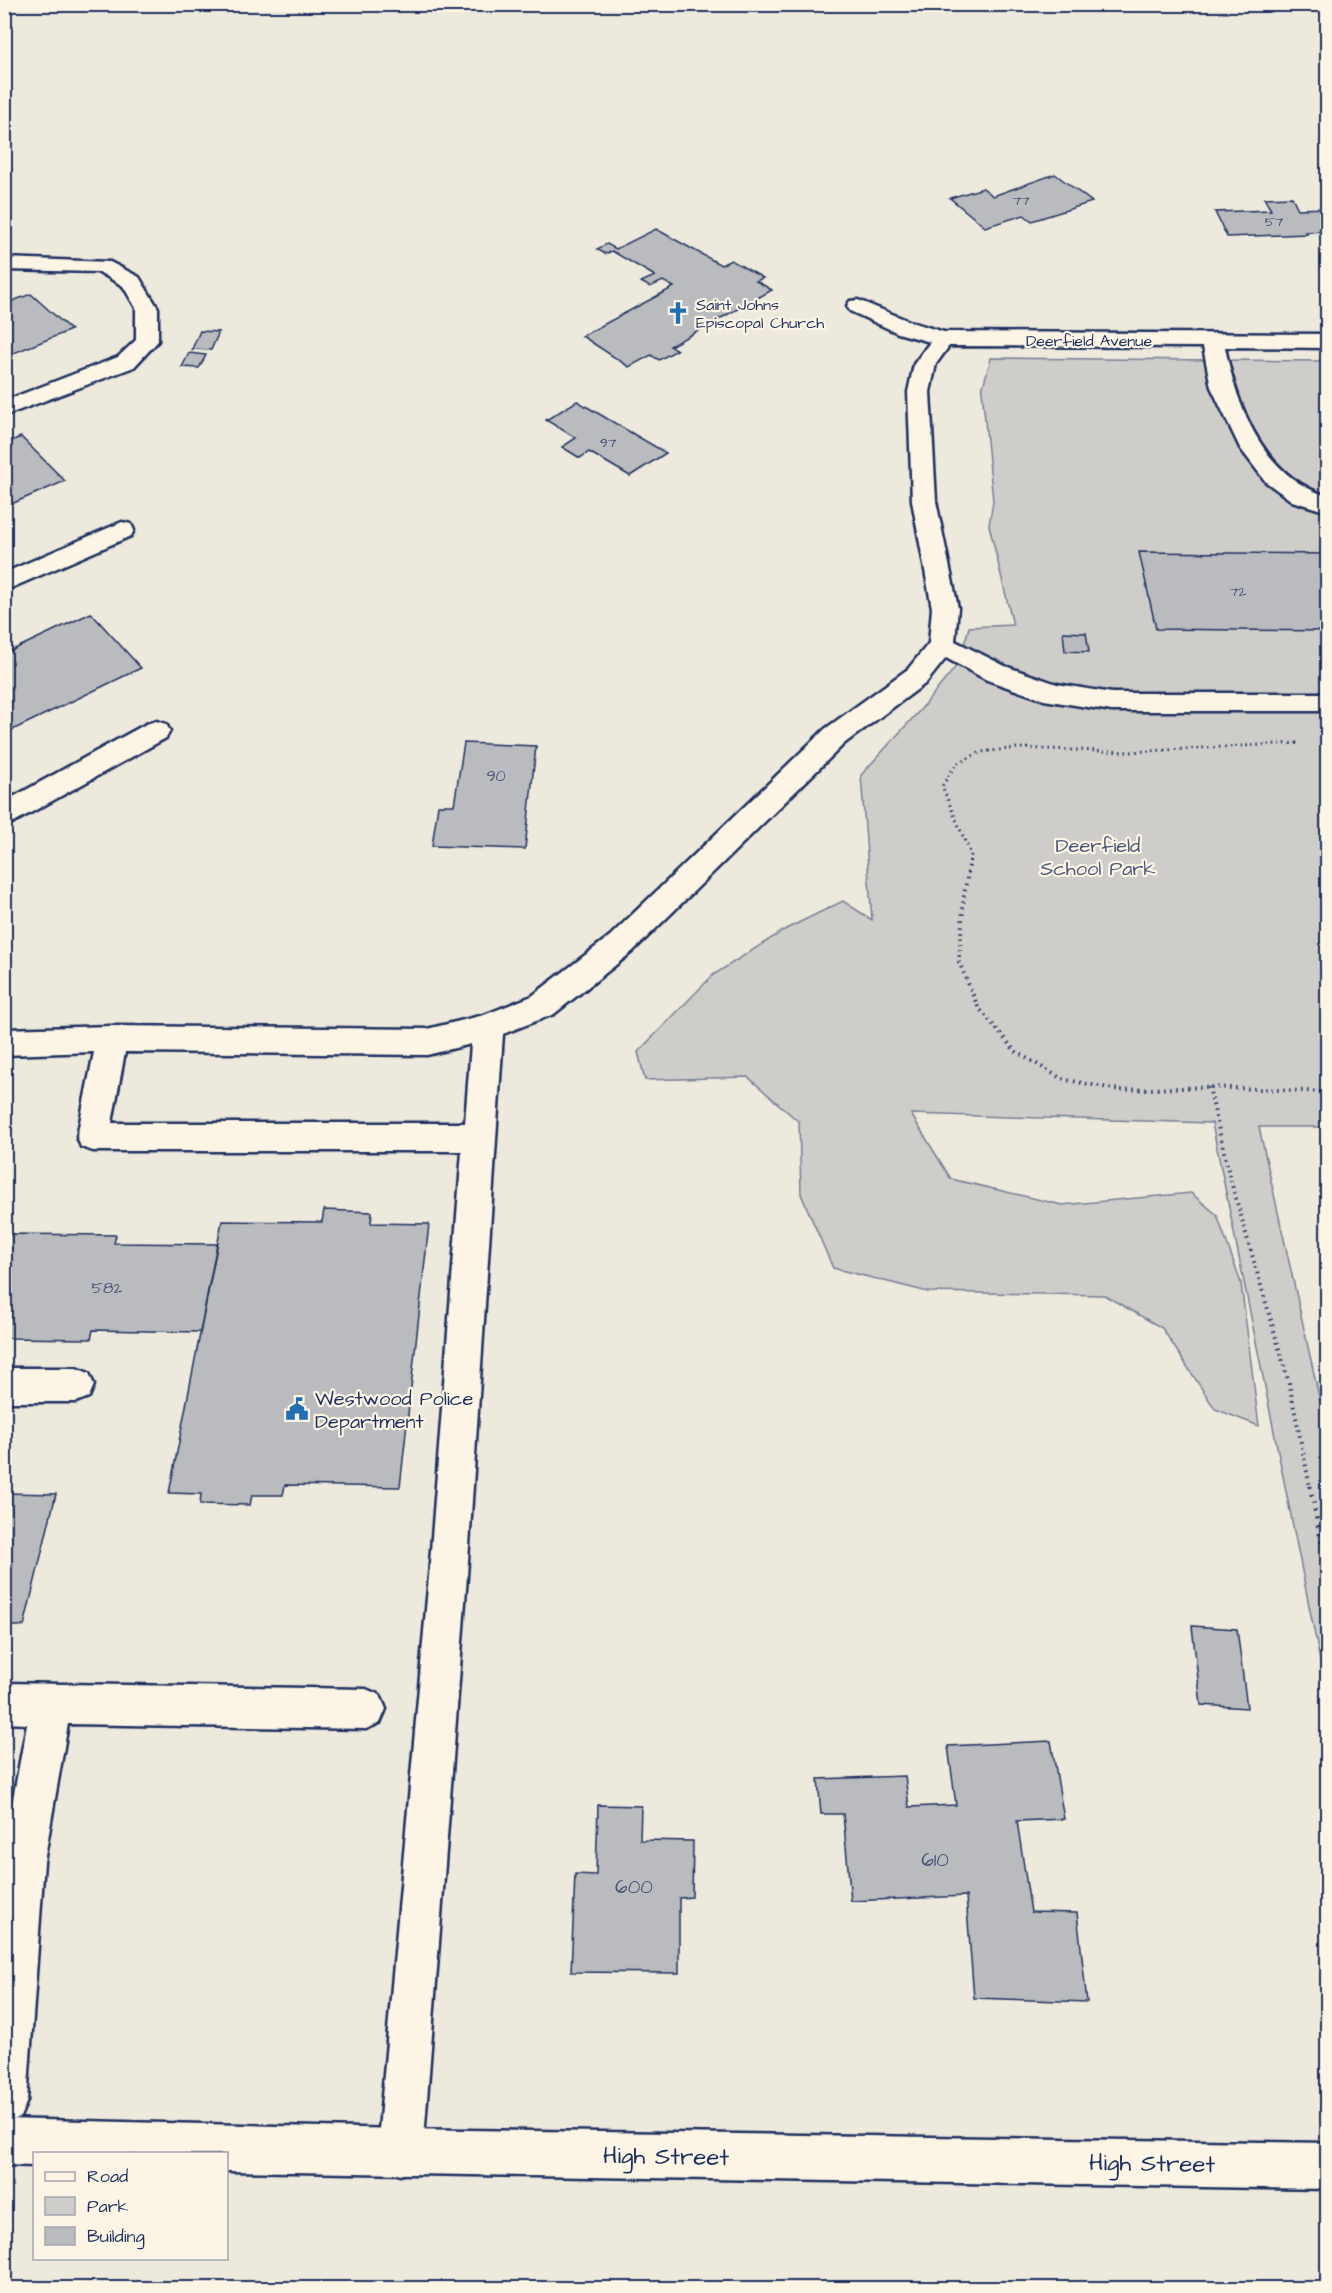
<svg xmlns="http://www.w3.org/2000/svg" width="1332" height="2293" font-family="'Architects Daughter',sans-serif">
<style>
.green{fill:#cfcdca;stroke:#757e94;stroke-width:1.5}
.building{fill:#babbbe;stroke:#1b2f5e;stroke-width:1.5}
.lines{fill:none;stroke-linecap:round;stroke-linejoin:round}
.minor-casing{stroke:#1b2f5e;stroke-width:5}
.major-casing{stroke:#1b2f5e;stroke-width:5}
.path-far2{stroke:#1b2f5e;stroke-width:3;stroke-dasharray:1.5 4;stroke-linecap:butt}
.path-far1{stroke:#1b2f5e;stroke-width:4;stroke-dasharray:1.5 4.5;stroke-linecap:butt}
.path{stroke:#1b2f5e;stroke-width:4.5;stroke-dasharray:2 6;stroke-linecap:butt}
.minor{fill:#fcf5e5;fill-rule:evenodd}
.major{fill:#fcf5e5;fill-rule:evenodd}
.labels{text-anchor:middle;stroke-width:4.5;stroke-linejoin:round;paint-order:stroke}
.far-number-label{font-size:14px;fill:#435276}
.far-poi-label{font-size:16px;fill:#1b2f5e;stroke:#fcf5e5;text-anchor:start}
.far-street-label{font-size:16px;fill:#1b2f5e;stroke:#fcf5e5}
.number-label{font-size:16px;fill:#435276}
.park-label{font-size:20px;fill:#485679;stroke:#fcf5e5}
.poi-label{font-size:20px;fill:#1b2f5e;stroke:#fcf5e5;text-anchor:start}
.near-number-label{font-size:20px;fill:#435276}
.near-street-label{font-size:24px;fill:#1b2f5e;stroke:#fcf5e5}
</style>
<rect width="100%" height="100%" fill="#eee9dd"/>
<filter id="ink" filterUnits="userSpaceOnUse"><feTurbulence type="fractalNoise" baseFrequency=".0167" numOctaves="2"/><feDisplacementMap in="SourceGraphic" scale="12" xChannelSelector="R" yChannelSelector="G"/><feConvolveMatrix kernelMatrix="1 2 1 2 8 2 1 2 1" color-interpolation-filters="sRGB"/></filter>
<g filter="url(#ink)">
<path class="green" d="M991 358 1327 361V1127H1259L1327 1432V1695L1212 1123 911 1114 951 1179 1062 1205 1191 1193 1217 1215 1241 1283 1259 1426 1215 1409 1162 1328 1104 1295 928 1292 833 1268 801 1194 799 1122 748 1077 645 1080 638 1052 713 975 786 929 843 901 872 920 861 775 921 709 959 663 969 627 1013 625 989 525 993 501 982 390Z"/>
<g class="building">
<path d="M1055 174 1092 202 1032 221 1024 215 985 227 950 198 983 188 993 196Z"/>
<path d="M1292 197 1298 209 1328 208V231L1305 232 1307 234 1227 237 1215 212 1271 210 1264 198Z"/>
<path d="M656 229 721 265 731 260 763 278 756 281 772 290 670 346 677 350 659 360 651 355 629 367 582 336 674 287 663 281 650 287 641 282 655 276 612 251 605 254 597 249 607 244 616 249Z"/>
<path d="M31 294 71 330 4 357V304Z"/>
<path d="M200 331 219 332 211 350 192 349Z"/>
<path d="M189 353 206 355 199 368 182 367Z"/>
<path d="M577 401 666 453 630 476 589 452 580 458 562 447 576 438 546 420Z"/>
<path d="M21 437 65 481 4 507V444Z"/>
<path d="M1139 552 1328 554V631L1156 629Z"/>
<path d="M91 613 141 668 4 734V654Z"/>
<path d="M1063 632 1086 633 1089 652 1065 651Z"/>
<path d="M464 743 536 746 525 849 432 846 438 805H454Z"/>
<path d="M324 1210 372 1212 371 1223 429 1224 400 1487 285 1485 283 1495H252L250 1505 200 1504 201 1494 169 1493 222 1221 322 1222Z"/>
<path d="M4 1234 116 1235 114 1243 217 1244 200 1332 93 1330 91 1339 4 1338Z"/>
<path d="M4 1493 56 1494 24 1626H4Z"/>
<path d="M1192 1626 1237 1629 1247 1708 1201 1705Z"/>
<path d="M1051 1741 1064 1819 1017 1821 1031 1912 1077 1913 1087 2002 974 1998 966 1896 851 1901 843 1814H821L818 1779 905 1776 909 1807 956 1805 948 1746Z"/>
<path d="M598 1805 641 1806 640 1840 693 1841 692 1897 679 1898V1973L571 1972 575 1874 596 1875Z"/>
</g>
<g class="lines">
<g class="minor-casing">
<g id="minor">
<path d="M4 258 110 262 139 277 158 308V341L134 367 4 416V401L118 357 136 340V308L123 286 99 272 4 270Z"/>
<path d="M858 300 914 323 944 332 1328 334V348L1225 347C1237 407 1263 477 1328 496V512L1292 501 1266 482 1240 448 1211 387 1203 347 949 346 936 364 930 392 936 501 958 608 955 641 1005 666 1057 684 1112 693H1328V711H1112L1044 700 987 680 946 658 926 683 845 743 632 952 554 1014 503 1034 467 1576 423 2152 416 2168 400 2175 384 2168 377 2152 429 1576 462 1151H93L81 1147 77 1137 94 1052 4 1055V1029L112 1026 427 1029 484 1015 532 996 610 936 825 729 908 669 929 643 932 608 912 501 908 392 914 364 930 342 898 333 850 311 847 306 850 301ZM471 1044 465 1123H112L125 1052 427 1055Z"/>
<path d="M122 522 131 524 134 530 131 536 4 591V573Z"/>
<path d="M156 721 166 724 170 731 166 738 14 822 4 825V802L146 724Z"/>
<path d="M4 1368H76L89 1373 94 1385 89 1397 76 1402H4Z"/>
<path d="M4 1683 366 1689 380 1695 386 1709 380 1723 366 1729 68 1724 44 1862 27 2101 20 2117 4 2124V1847L27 1724 4 1723Z"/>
</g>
</g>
<g class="major-casing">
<path id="major" d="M4 2119 400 2129 1328 2143V2189L226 2171V2154H34V2166L4 2165Z"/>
</g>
<path class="path-far2" d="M970 862 971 855 942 786 956 764 981 752 1018 748 1129 752 1299 743"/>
<g class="path-far1">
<path d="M970 860 964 895 959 962 978 1007 1015 1051 1062 1079 1119 1090 1209 1087 1328 1092"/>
<path d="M1209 1087 1230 1178 1289 1383 1310 1487"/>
</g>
<path class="path" d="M1310 1486 1328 1575"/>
<use href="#minor" class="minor"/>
<use href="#major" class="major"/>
</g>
</g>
<defs>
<g id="church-bare" transform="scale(1.8)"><path d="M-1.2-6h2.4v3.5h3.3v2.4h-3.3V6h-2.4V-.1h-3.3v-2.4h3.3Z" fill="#1f6fb2" stroke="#fcf5e5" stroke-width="2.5" paint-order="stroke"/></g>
<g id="civic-bare" transform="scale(1.8)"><path d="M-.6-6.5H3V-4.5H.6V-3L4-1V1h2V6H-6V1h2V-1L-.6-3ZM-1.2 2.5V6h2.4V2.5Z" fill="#1f6fb2" stroke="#fcf5e5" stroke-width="2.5" paint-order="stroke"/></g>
</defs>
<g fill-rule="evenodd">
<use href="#church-bare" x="678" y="313"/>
<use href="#civic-bare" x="297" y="1409"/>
</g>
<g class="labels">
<g class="far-number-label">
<text x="1021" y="205">77</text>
<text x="1274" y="226">57</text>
<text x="608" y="447">97</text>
<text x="1238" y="596">72</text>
</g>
<g class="far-poi-label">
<text x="696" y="310">Saint Johns<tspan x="696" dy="18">Episcopal Church</tspan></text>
</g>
<g class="far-street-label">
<text x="1089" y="346">Deerfield Avenue</text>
</g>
<g class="number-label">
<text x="496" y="781">90</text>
<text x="107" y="1293">582</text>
</g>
<g class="park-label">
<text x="1098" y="852">Deerfield<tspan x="1098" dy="23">School Park</tspan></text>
</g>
<g class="poi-label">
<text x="315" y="1405">Westwood Police<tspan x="315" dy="23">Department</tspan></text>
</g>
<g class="near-number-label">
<text x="935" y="1866">610</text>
<text x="634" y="1893">600</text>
</g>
<g class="near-street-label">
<text transform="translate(666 2156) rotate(1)" y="8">High Street</text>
<text transform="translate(1152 2163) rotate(1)" y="8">High Street</text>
</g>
</g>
<rect width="1332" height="2293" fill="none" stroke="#fcf5e5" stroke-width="24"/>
<rect x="12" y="12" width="1308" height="2269" fill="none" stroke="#1b2f5e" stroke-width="2" filter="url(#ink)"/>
<rect x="33" y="2152" width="195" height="108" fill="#fcf5e5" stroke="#a2a6af" stroke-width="1.5"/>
<rect x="45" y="2172" width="30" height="9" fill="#fcf5e5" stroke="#a2a6af" stroke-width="1.5"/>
<text x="87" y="2182" font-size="18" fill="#1b2f5e">Road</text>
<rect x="45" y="2197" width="30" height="18" fill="#cfcdca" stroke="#a2a6af" stroke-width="1.5"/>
<text x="87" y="2212" font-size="18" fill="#1b2f5e">Park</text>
<rect x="45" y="2227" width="30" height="18" fill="#babbbe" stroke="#a2a6af" stroke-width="1.5"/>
<text x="87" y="2242" font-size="18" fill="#1b2f5e">Building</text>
</svg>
